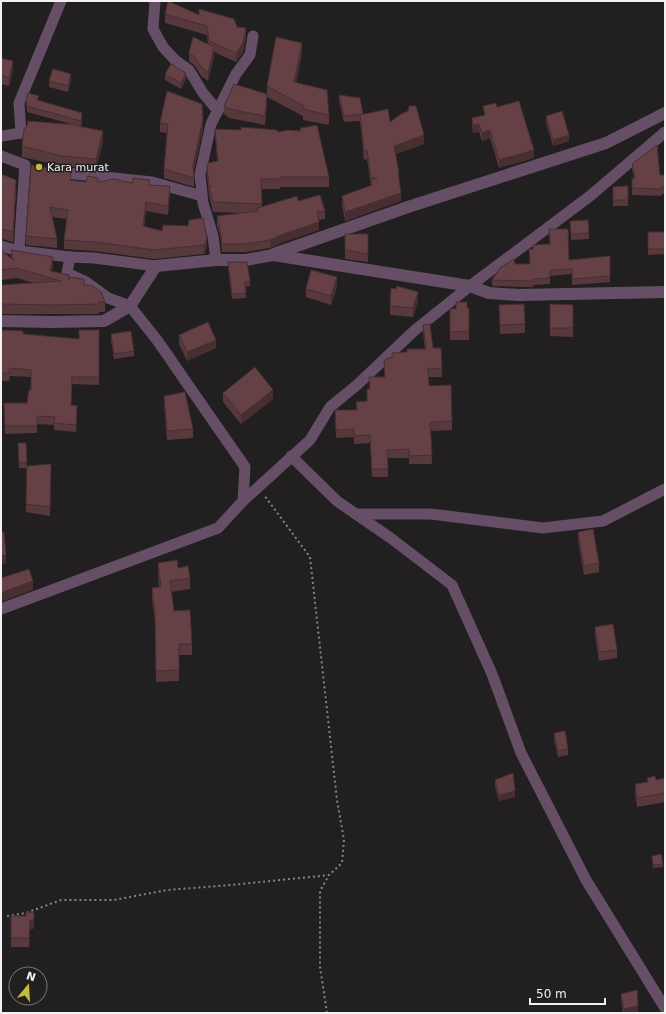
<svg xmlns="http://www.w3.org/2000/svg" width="666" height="1014" font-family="'DejaVu Sans',sans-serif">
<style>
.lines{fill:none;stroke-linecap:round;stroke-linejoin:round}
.path{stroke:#868485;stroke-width:2;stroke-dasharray:2 3;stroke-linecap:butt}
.minor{stroke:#664e67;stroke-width:11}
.tertiary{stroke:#664e67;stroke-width:12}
.wall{fill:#57383c}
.shaded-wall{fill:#472e31}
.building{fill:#654146;stroke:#472e31}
.poi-dot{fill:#c5bc3d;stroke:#211f20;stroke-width:1.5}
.labels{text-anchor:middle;stroke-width:3;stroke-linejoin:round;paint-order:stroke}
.poi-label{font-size:11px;fill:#f2f0f1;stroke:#211f20;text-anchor:start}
</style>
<rect width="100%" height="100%" fill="#211f20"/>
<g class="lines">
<g class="path">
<path d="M7 916 26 913 61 900H114L167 890 231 885 329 875 342 863 344 840 337 800 310 557 264 495"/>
<path d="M327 1013 320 967V891L329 875"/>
</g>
<g class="minor">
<path d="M155 1 153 29 163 47 175 60 189 70 203 93 218 111"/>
<path d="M2 136 21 133 19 103 61 1"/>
<path d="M1 156 25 165 19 251 70 257 67 273 86 282 108 298 130 306 157 340 245 467 243 501 218 528 1 609"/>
<path d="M57 172 152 182 202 196"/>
<path d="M1 246 19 251"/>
<path d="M70 257 94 258 156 266"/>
<path d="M216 260 213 236 203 203 200 175 211 124 236 74 250 55 253 36"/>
<path d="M291 456 337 501 392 539 452 585 492 674 521 753 586 880 665 1008"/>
<path d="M243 501 310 440 330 407 357 385 415 330 470 286 590 196 665 132"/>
<path d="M356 514H431L543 528 603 521 665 489"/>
</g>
<g class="tertiary">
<path d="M274 254 408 207 606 143 665 113"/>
<path d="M1 321 52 322 104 321 130 306 156 266 216 260H246L273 255 470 286 489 293 519 295 665 292"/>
</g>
</g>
<g class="wall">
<path d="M165 14 199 15 237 27 246 37 243 52 236 62 214 52V56L208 81 201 76 195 66 189 61V53L208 45 207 35 165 23Z"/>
<path d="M302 53 296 83 329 115V125L303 120V116L267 97V86Z"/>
<path d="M1 58 13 70 9 86 1 84Z"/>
<path d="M165 74 186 79 181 89 165 80Z"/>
<path d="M71 80 68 92 49 87V81Z"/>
<path d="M339 95 363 114 390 122 424 144 396 154 399 180 401 201 345 221 342 205V196L371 186 367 159 364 160 360 121 344 122 339 101Z"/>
<path d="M26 99 39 100 82 119 81 126 103 141 96 169 62 166 22 157V146L71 124 27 112Z"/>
<path d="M267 103 265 125 229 118 224 114V106Z"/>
<path d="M483 106 497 107 534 158 499 168 490 138 482 141 479 132 473 133 472 126V118L484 115Z"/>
<path d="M546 116 569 141 553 146 546 122Z"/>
<path d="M160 123 203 128 194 171V187L164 178V169L167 133 160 132Z"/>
<path d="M215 129 278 132 329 177V187H280V189H261L262 207 298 201 325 211V219L319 220V230L283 242 270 248 245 252H222L220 235 217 225V216L242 213 213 212 209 196 207 175V166L217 162Z"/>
<path d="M632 164 660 175H665V194H662L661 196 632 195V178H634L632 170Z"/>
<path d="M1 174 16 190 13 242 2 239Z"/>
<path d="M71 180 86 182 132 183 150 185 170 195 168 215 146 211 144 227 162 231 188 226 207 248 204 254 154 259 95 251 64 249V240L67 219 52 217 57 239V248L26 245V236Z"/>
<path d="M628 186V206H613V187Z"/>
<path d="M570 221 589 233V239L571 240Z"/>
<path d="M648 232H665V254L648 255Z"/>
<path d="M345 234H368V262L345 259Z"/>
<path d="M529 249 569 260 610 276V282L572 285V274L550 276V284L533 285V287L492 286V280L515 264H530Z"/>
<path d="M1 250 11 259V250L53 266 52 271 84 285 105 302V312H99V314H1V285L33 283 17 278 1 280Z"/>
<path d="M228 262 250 281V286L245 287 246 298 232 299 228 268Z"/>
<path d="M337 286 331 305 306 297V289Z"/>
<path d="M418 301 413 317 390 315V306Z"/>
<path d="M550 304 573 305V337L550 336Z"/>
<path d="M499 305 525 324V333L500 334Z"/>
<path d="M469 308V340H450V309Z"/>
<path d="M423 325 442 369V377H428L429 386 452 421V430L431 431 432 464H409V458H388V477H372L370 443 354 444V437L336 438 335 410H356L367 401 370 389 369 377H385L384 361 407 352 425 349 423 334Z"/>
<path d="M1 330 23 334 79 339V330H99V385L72 384 71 405 77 406 76 432 54 430V425L37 424V433L5 434 4 403H27L31 390V377L10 376 9 381H1Z"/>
<path d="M111 334 134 351V356L114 359 111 340Z"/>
<path d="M179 335 216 348 187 361 179 344Z"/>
<path d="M223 393 273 399 241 424 223 402Z"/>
<path d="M164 396 193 429V438L167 440 164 405Z"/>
<path d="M26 443 27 466 51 464 50 516 26 512 27 468H19L18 449Z"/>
<path d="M578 532 599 563V572L584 575 578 541Z"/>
<path d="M158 563 178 568 190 578V589L171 592 174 611 192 644V655H179V681L156 682 155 622 152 599V588L159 587 158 574Z"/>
<path d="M595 627 617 650V658L599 661 595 636Z"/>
<path d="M554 733 568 749V755L558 757 554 739Z"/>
<path d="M647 778 656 780 665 778V802L637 807 635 793V784L647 782Z"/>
<path d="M495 780 515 797 499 801 495 786Z"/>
<path d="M652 856 663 864V867L653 868Z"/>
<path d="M34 912V928L30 930 29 947H11V916H26Z"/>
<path d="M621 994 638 1012 633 1013H623L621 1000Z"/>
</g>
<g class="shaded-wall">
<path d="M246 28V37L243 52 236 62V53Z"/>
<path d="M302 43V53L294 93V82Z"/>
<path d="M214 47V56L208 81V72Z"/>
<path d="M13 61V70L9 86V78Z"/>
<path d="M186 73V79L181 89V83Z"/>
<path d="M71 74V80L68 92V86Z"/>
<path d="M82 113V119L81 127V121Z"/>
<path d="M203 119V128L193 174V165Z"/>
<path d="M479 124V132L473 133V125Z"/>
<path d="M490 130V138L482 141V133Z"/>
<path d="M103 131V141L96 169V159Z"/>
<path d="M424 135V144L394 155V146Z"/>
<path d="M569 135V141L553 146V140Z"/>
<path d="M534 150V158L499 168V160Z"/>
<path d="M16 180V190L13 242V232Z"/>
<path d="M170 186V195L168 215V206Z"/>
<path d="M401 193V201L345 221V212Z"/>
<path d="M146 202V211L143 235V226Z"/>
<path d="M319 222V230L283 242 270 248V240L283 234Z"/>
<path d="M2 229V239L1 240V230Z"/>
<path d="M207 239V248L204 254V245Z"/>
<path d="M53 257V266L50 278V271Z"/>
<path d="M337 277V286L331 305V296Z"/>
<path d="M418 292V301L413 317V308Z"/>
<path d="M216 340V348L187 361V352Z"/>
<path d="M273 390V399L241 424V415Z"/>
<path d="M6 555V563L1 565V556Z"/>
<path d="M33 581V590L1 602V593Z"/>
<path d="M515 791V797L499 801V795Z"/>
<path d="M34 919V928L30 930 29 947 30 921Z"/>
<path d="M638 1006V1012L633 1013H624V1009Z"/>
</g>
<g class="building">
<path d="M168 1 199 15V9L234 19 237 27 246 28 243 43 236 53 209 41 207 26 165 14Z"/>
<path d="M193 37 214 47 208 72 201 67 195 57 189 53Z"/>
<path d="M276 37 302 43 294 82 327 90 329 115 303 109 304 106 267 86Z"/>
<path d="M1 58 13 61 9 78 1 75Z"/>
<path d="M171 64 186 73 181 83 165 74Z"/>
<path d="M53 69 71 74 68 86 49 81Z"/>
<path d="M234 84 267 94 265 116 229 109 224 106Z"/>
<path d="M167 91 202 104 203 119 193 165 194 178 164 169 168 124 160 123Z"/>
<path d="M28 93 39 96 37 100 82 113 81 121 27 106 26 99Z"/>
<path d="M339 95 360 98 363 114 344 116Z"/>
<path d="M519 101 534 150 499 160 490 130 482 133 479 124 473 125 472 118 485 115 483 106 496 103 497 107Z"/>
<path d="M409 106H416L424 135 394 146 399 172H398L401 193 345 212 342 196 372 185 371 180 377 178H371L367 150 364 151 360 115 388 109 390 122 401 114 408 111Z"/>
<path d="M562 111 569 135 553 140 546 116Z"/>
<path d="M28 121 78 125V126L103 131 96 159 62 156 22 146 24 129 27 126Z"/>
<path d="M317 125 329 177H280V179H261L262 204 213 202 209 187H212L209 186 207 166 208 163 218 161 215 129 241 130V127L277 130 278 132 288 130 300 131 301 128Z"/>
<path d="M657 145 660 175H665V187H662L661 189 632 188V178H635L632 164Z"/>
<path d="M31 165 71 172 70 180 86 182 88 176 98 178V182L114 179 132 183 133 178 150 180 149 185 170 186 168 206 146 202 143 226 162 231 163 225 188 226 189 220 203 218 207 239 204 245 154 250 95 242 64 240 68 210 50 207 57 239 26 236Z"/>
<path d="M1 174 16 180 13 232 2 229 1 230Z"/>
<path d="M628 186V200H613V187Z"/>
<path d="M320 195 325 211 317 212 319 222 283 234 270 240 245 244H222L220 227 217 216 258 211V208L297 196 298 201Z"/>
<path d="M588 220 589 233 571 234 570 221Z"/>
<path d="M549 229H568L569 260 610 256V276L572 279V269L550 270V278L533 279V281L492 280 500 268 514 259 515 264H530L529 249H533V245L550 244Z"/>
<rect x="648" y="232" width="17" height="17"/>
<path d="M345 234H368V254L345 250Z"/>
<path d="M1 250 13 260 11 250 53 257 50 271 69 275V280L70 277 84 279V285H91L101 292 105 302H99V304L52 305 1 304V285L61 281 17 268 1 270Z"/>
<path d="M228 262H247L250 281 245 282 246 293 232 294Z"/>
<path d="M311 270 337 277 331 296 306 289Z"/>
<path d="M397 286 418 292 413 308 390 306 391 288 396 289Z"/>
<path d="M456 302H467V308H469V331L450 332V309H456Z"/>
<path d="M524 304 525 324 500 325 499 305Z"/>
<path d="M550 304 573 305V328H550Z"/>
<path d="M208 322 216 340 187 352 179 335Z"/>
<path d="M430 324 433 348H441L442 369 428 368 429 386 451 385 452 421 430 422 432 455 409 456V449L387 450 388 469H372L370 435 354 436V429L336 430 335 410H357L356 402 367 401V389H370L369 377H385L384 361 387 358H392V353L407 352V349H426L423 325Z"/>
<path d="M1 330 23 331V334L79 339V330H99V377H72L71 405 77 406 76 425 54 423 55 417 37 416V426H5L4 403H27L29 390H31V370L10 368 9 373H1Z"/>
<path d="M131 331 134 351 114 354 111 334Z"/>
<path d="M255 367 273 390 241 415 223 393Z"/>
<path d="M185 392 193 429 167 431 164 396Z"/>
<path d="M18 443H26L27 462 19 463Z"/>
<path d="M51 464 50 507 26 504 27 466Z"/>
<path d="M593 529 599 563 584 566 578 532Z"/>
<path d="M1 532H4L6 555 1 556Z"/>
<path d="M177 560 178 568 188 566 190 578 170 581 174 611 190 610 192 644H179V670L156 671 155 611 152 588 161 587 158 563Z"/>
<path d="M29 569 33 581 1 593V578Z"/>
<path d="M613 624 617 650 599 652 595 627Z"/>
<path d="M565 731 568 749 558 751 554 733Z"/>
<path d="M513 773 515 791 499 795 495 780Z"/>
<path d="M655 776 656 780 665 778V793L637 798 635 784 648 782 647 778Z"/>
<path d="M661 854 663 864 653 865 652 856Z"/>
<path d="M26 912H34V919L30 921 29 938H11V916H26Z"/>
<path d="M637 990 638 1006 624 1009 621 994Z"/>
</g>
<circle class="poi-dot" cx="39" cy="167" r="4"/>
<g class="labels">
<g class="poi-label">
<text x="47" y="171">Kara murat</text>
</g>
</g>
<rect width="666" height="1014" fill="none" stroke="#f2f0f1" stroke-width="4"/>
<g transform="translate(28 986) rotate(18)"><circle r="19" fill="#211f20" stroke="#757374"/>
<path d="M0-3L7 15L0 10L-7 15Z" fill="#c5bc3d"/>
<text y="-6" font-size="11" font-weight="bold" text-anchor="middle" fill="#f2f0f1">N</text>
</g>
<path d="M530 998v6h75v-6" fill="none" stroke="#f2f0f1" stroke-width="2"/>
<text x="536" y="998" font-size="12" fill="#f2f0f1" stroke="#211f20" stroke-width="3" paint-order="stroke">50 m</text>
</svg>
